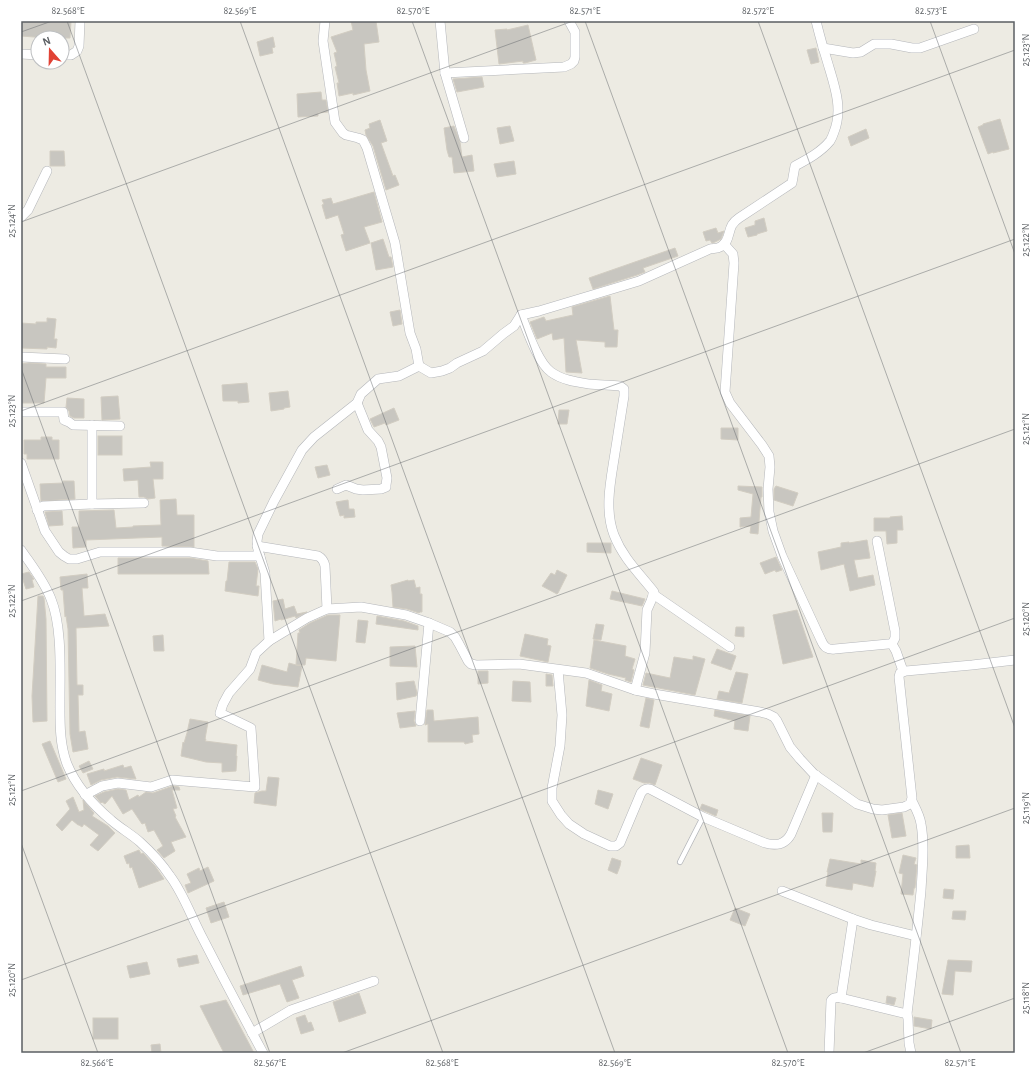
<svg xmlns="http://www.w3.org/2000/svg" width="1036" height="1074" font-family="'Alegreya Sans',sans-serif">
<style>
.building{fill:#c8c6c0;stroke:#d2cdc2}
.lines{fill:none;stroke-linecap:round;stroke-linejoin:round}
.lane-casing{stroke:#b4b6ba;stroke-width:6}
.street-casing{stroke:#b4b6ba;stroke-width:10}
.lane{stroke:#fff;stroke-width:4.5}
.street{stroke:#fff;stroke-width:9}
.ticks{fill:none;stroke:#5b5f63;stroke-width:1;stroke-opacity:0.45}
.neatline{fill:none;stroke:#5b5f63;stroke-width:1.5}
.ticks-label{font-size:10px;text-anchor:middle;fill:#5b5f63}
</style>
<rect width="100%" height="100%" fill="#edebe3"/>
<g class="building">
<path d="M21 21H71L70 38H47L21 36Z"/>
<path d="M351 21H376L379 42 364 44 366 70 370 91 353 95V93L339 96 337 83H339L335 67 337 66 334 53 337 52 331 37 353 30Z"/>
<path d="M528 25 536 60 525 63H523V61L499 64 495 30 507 29V30Z"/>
<path d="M273 37 275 47 272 48 273 53 260 56 257 42Z"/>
<path d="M816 48 819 62 811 64 807 50Z"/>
<path d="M482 77 484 87 457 92 453 79Z"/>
<path d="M321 92 322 100H326L328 112 318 113V116L298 117 297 94Z"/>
<path d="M1000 119 1009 149 993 153V152L988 154 978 127 983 125V124Z"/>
<path d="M380 120 387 141 381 143 393 176 395 175 399 185 386 190 373 146 366 135 365 130 370 128 369 124Z"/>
<path d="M454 126 460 142 462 157 472 155 474 171 454 173 452 157H449L447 150 444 128Z"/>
<path d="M510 126 514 141 500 144 497 128Z"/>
<path d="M866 129 869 138 851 146 848 137Z"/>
<path d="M50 151H64L65 166H50Z"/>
<path d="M514 161 516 174 497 177 494 164Z"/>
<path d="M374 192 382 222 364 227 370 243 346 251 341 235 344 234 338 215 326 219 322 205 324 204 322 200 331 198 333 204Z"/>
<path d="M764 218 767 231 757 234V235L748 237 745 228 755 225V221Z"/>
<path d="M716 228 718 233 724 231 721 239 715 242 712 243 710 240 706 241 703 232Z"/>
<path d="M383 239 389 257H391L393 267 376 270 371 243Z"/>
<path d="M675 248 678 256 643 268 645 272 637 275 593 289 589 278Z"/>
<path d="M610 296 614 330H618L617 347H605V342L576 340 582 373 566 372 564 338 553 340 552 333 537 339 530 322 544 317 546 321 573 315 572 307Z"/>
<path d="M400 310 402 324 393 326 390 312Z"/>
<path d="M47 318 56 319 54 339H57L56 348 47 347V349L21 348V323L36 324V322H47Z"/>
<path d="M29 363 46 364V367H66V378H46L44 403H21V364Z"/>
<path d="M247 383 249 402 238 403V401H223L222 385Z"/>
<path d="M288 391 290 407 284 408V409L271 411 269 393Z"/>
<path d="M118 396 120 419 102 420 101 397Z"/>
<path d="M67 398 84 399V418H74L70 416 69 411 66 407Z"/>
<path d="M394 408 399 420 386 425 385 423 374 427 370 419Z"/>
<path d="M559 410H569L567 424H558Z"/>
<path d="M721 428H738V440L721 439Z"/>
<rect x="98" y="436" width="24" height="19"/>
<path d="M41 437H52V440H59V459H27V454H24V440H41Z"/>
<path d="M150 462H163V479H153L155 498 148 499 144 497H139L138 480 124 481 123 469 151 467Z"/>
<path d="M327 465 330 475 318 478 315 467Z"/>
<path d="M63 481H74L75 499 41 501 40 484 63 483Z"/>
<path d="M738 486 762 487V497H761L758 534 750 533 751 526 740 527V518L751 517 753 494 738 490Z"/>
<path d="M776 486 798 493 793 506 774 500V489Z"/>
<path d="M176 499 177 515H194V547L162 546V537L86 540V547L73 548 72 527H79V511L114 510 116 528 133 527V526L161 525 160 500Z"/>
<path d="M348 500 349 509H354L355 517 344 518V515L340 516 336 502Z"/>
<path d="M62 511 63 525 49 526 45 512Z"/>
<path d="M902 516 903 530H897V543L887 544 886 531H874V518H890V517Z"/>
<path d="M867 540 870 558 854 560 858 578 873 575 875 585 850 591 844 564 821 570 818 552 841 547V543L849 542V543Z"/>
<path d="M587 543H611V553L587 552Z"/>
<path d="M776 557 782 570 776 572 775 570 765 574 760 563Z"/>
<path d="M118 558H190L208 561 209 574H118Z"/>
<path d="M229 562H255L258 569 256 586H259L258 596 225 591 226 581H227Z"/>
<path d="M557 570 567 575 558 593 557 594 542 586 551 573 555 575Z"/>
<path d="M29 572 34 579 32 580 34 587 26 589 21 574Z"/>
<path d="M87 574 88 588H82L84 616 105 614 109 626 76 628 77 685H83V695H78L79 732 85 731 88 749 73 752 70 734 68 629 66 616 65 617 63 590H61L60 577Z"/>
<path d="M408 580V581L414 580 416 588 420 587V594H422V612H420L419 613 407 609 393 607 392 592 391 585Z"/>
<path d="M612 591 645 599 642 606 610 599Z"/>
<path d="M38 596H43L44 598 46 619 47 721 33 722 32 696Z"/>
<path d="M283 599 285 609 294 606 297 614 307 612 296 618 295 616 281 620V619L275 621 273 601Z"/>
<path d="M797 610 813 657 783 664 773 615Z"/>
<path d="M328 615H340L336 661 306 658 305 665H296L302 666 298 687 273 684 258 680 262 665 287 672 289 663 296 665 298 633H300L299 630 310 623Z"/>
<path d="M377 616 404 621 418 626V630L376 624Z"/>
<path d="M358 620 368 621 365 643 356 642Z"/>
<path d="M596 624 604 625 601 640 593 639Z"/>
<path d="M736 627H744V637L735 636Z"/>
<path d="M525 634 548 639 547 645 551 646 548 662 520 656Z"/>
<path d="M163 635 164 651H154L153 636Z"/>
<path d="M594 640 626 646 625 656 635 659 632 669 634 670 631 682 625 680 626 678 608 674 590 668Z"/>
<path d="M415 646 417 667 390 666V647Z"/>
<path d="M717 649 736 656 731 670 711 663Z"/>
<path d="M693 656 705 659 695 695 643 685 646 673 670 678 674 657 693 660Z"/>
<path d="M478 671H488V683L478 684Z"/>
<path d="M736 672 748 674 742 703 717 699 719 691 729 693Z"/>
<path d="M546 674 552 675 553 686H546Z"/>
<path d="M589 680 602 685 601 691 612 694 609 711 586 706Z"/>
<path d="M414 681 417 693 416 696 397 700 396 683Z"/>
<path d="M513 681 530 682 531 702 512 701Z"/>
<path d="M646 698 654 700 649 728 640 726Z"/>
<path d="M427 710H433L434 721 478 717 479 734 472 735 473 742 465 744 464 742H428V724L425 725Z"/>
<path d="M715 710 750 716 748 731 734 729 735 721 714 716Z"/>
<path d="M415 711 414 721 416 726 400 728 397 713Z"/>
<path d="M190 719 208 722 205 739H206L205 741 237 745 236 756H237L236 771 222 772V763L206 762 181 756 183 742 184 743 187 733Z"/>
<path d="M50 741 66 779 58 782 42 744Z"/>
<path d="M641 758 662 765 655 785 650 783H644L633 779Z"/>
<path d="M89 761 93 769 83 773 79 766Z"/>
<path d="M123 765 124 768 131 766 136 779 117 777 101 780 91 785 87 774 104 769V771Z"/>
<path d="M268 777 279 778 276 806 254 803 255 793 262 791H266Z"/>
<path d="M173 786 179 787 180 790H172L177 808 173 809 176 816 175 817 186 837 171 842 175 851 164 858 157 850 163 846 154 830 148 832 145 823 142 824 132 809 123 814 112 796 105 804 102 802 101 803 95 796 104 792 118 789 126 790 129 800 138 795 139 797 146 792 153 793Z"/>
<path d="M598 790 613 794 608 809 595 804Z"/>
<path d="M73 797 79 812 84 810 83 800 94 813 92 816 108 826 115 833 98 851 90 845 99 835 84 824 82 827 79 825H78L72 820 62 831 56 825 70 809 66 801Z"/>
<path d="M702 804 718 810 716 816 700 809Z"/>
<path d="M822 813H833L832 832H823Z"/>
<path d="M902 813 906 836 892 838 888 815Z"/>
<path d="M969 845 970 858H956V846Z"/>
<path d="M139 850 141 854 143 853 155 866 164 879 139 888 132 867 130 868 129 863 127 864 124 856Z"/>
<path d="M903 855 916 858 914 864 917 865 915 888H914L913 895 901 894 903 874 899 873Z"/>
<path d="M612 858 621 861 620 866 617 874 608 870Z"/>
<path d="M830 859 861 864V860L876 863 875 871H876L873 887 853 883 852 890 826 886 828 872H827Z"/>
<path d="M208 867 214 881 188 893 185 885 191 883 187 874 199 868 200 871Z"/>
<path d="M944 889 954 890 953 899 943 898Z"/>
<path d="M224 902 229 917 211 923 206 908Z"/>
<path d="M735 908 750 914 745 926 730 920Z"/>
<path d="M953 911H966L965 920 952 919Z"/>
<path d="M197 955 199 963 179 967 177 959Z"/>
<path d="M948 960 972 961 971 972 955 971 953 995 942 994Z"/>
<path d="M147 962 150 974 130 978 127 966Z"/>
<path d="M301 966 304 976 292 980 299 998 287 1002 280 984 243 995 240 986Z"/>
<path d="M359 993 366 1013 339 1022 333 1002Z"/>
<path d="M887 996 896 998 894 1005 886 1003Z"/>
<path d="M226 1000 254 1053H224L200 1006Z"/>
<path d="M305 1015 308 1023 311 1022 314 1030 301 1034 296 1018Z"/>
<path d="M914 1017 932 1020 931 1029 914 1026Z"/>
<rect x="93" y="1018" width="25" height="21"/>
<path d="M160 1044 161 1053H152L151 1045Z"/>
</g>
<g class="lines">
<g class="lane-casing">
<path id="lane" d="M680 862 703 817"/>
</g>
<g class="street-casing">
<g id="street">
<path d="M325 21 323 41 335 122 343 133 346 135 358 138 363 140 367 148 395 243 410 333 416 349 419 366"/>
<path d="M440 21 445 73 464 138"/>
<path d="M823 48 853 53 861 52 874 44H891L912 48H920L974 29"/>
<path d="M21 54 38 55"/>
<path d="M62 55H71L77 51 79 46 80 21"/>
<path d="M445 73 564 67 571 64 574 61 575 57V32L569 21"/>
<path d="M21 217 28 210 47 171"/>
<path d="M724 244 733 254 734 263 725 392 730 403 762 445 769 456 770 467 768 489 769 512 773 531 782 556 821 640C824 647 827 650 835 649L888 644H892L896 651 903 671"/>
<path d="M521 315C527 330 538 363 551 372 562 380 576 382 589 384 599 385 610 385 620 386L624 389V396C621 415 618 434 615 453 611 479 604 509 614 535 623 558 639 573 654 592L651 601 647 610 645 653 635 690"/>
<path d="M21 357 65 359"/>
<path d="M21 412H63L64 420 69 422 73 425 120 426"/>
<path d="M92 425V504"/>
<path d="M21 463 45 531 59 552 64 556 69 559H77L100 552H190L217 556H260"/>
<path d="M337 489 346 485 356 489 363 490 381 489 386 487V485L387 478 381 447 378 441 368 430 357 403"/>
<path d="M37 510 43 506 92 504 144 503"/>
<path d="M877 541 895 631V638L892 644"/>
<path d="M257 546 318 556C322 558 324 561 325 566L327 609"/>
<path d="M21 550C32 566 44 581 51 599 62 626 60 668 60 698 60 720 59 743 67 764 76 786 93 805 111 820 120 828 131 834 140 842 151 852 162 864 170 876 183 893 191 916 201 935 221 974 242 1014 263 1053"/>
<path d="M653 594 730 647"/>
<path d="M269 641 265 573 258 550 257 541 258 534 274 501 302 450 314 437 357 403 361 394 378 379 399 376 419 366 431 373 442 371 450 368 457 363 483 351 503 334 514 326 521 315 539 311 639 281 710 249C713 248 717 249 720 247 729 244 728 232 732 225 734 222 736 220 739 218L792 183 795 166C808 159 821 152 830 141 832 138 833 135 834 132 844 107 833 82 826 57 822 45 819 33 816 21"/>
<path d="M558 670 562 715 560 746 552 788V801L561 815 569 824 584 834 610 846H616L620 843 641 793C644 789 646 788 650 789L703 817 765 843C776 846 785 845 791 834L816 775"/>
<path d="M420 721 429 623"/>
<path d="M85 795 102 786 118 783 151 787 172 780 255 787 251 728 220 713 223 704 229 693 250 669 256 653 269 641 307 618 327 609 361 607 406 615 429 623 450 632 455 637 459 644 468 661 471 664 476 665 519 664 586 673 635 690 654 694 760 712 768 714 774 717 777 721 790 747 800 759 814 774 857 804 873 809 882 810 904 807 910 804 912 798 899 677 900 673 906 671 972 665 1015 660"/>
<path d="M782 891 853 919 871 925 916 936"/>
<path d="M841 998 853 919"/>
<path d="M252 1033 291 1010 374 981"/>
<path d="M829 1053 831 1001C833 997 837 997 841 998L907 1014"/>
<path d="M911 1053 909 1043 908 1019 907 1014C912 973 917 932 921 891 922 870 925 846 921 824 920 816 916 809 912 801"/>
</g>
</g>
<use href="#lane" class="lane"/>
<use href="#street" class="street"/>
</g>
<path class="ticks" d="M67 21 443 1053M240 21 615 1053M412 21 788 1053M585 21 961 1053M758 21 1015 728M930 21 1015 254M21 32 52 21M21 222 573 21M21 368 270 1053M21 411 1015 50M21 601 1015 239M21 791 1015 429M21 843 98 1053M21 980 1015 618M342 1053 1015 808M863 1053 1015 998"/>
<rect width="1036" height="1074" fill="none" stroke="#ffffff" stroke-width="44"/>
<g transform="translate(50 50) rotate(340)"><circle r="19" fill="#ffffff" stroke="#bdbfc1"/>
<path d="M0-3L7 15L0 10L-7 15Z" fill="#e14235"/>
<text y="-6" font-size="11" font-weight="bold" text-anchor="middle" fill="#5b5f63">N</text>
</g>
<rect x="22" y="22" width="992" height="1030" class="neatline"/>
<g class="ticks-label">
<text x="68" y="14">82.568°E</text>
<text x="240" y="14">82.569°E</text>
<text x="413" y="14">82.570°E</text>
<text x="585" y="14">82.571°E</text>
<text x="758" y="14">82.572°E</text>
<text x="931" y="14">82.573°E</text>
<text transform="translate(1025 50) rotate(-90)" y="4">25.123°N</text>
<text transform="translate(11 221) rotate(-90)" y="4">25.124°N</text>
<text transform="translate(1025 240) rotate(-90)" y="4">25.122°N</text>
<text transform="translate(11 411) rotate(-90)" y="4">25.123°N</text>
<text transform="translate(1025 429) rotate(-90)" y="4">25.121°N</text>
<text transform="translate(11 601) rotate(-90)" y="4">25.122°N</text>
<text transform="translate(1025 619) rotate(-90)" y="4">25.120°N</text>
<text transform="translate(11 790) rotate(-90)" y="4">25.121°N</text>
<text transform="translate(1025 808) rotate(-90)" y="4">25.119°N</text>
<text transform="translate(11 980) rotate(-90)" y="4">25.120°N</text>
<text transform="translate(1025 998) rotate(-90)" y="4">25.118°N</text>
<text x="97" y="1066">82.566°E</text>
<text x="270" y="1066">82.567°E</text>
<text x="442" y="1066">82.568°E</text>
<text x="615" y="1066">82.569°E</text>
<text x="788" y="1066">82.570°E</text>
<text x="960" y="1066">82.571°E</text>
</g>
</svg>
